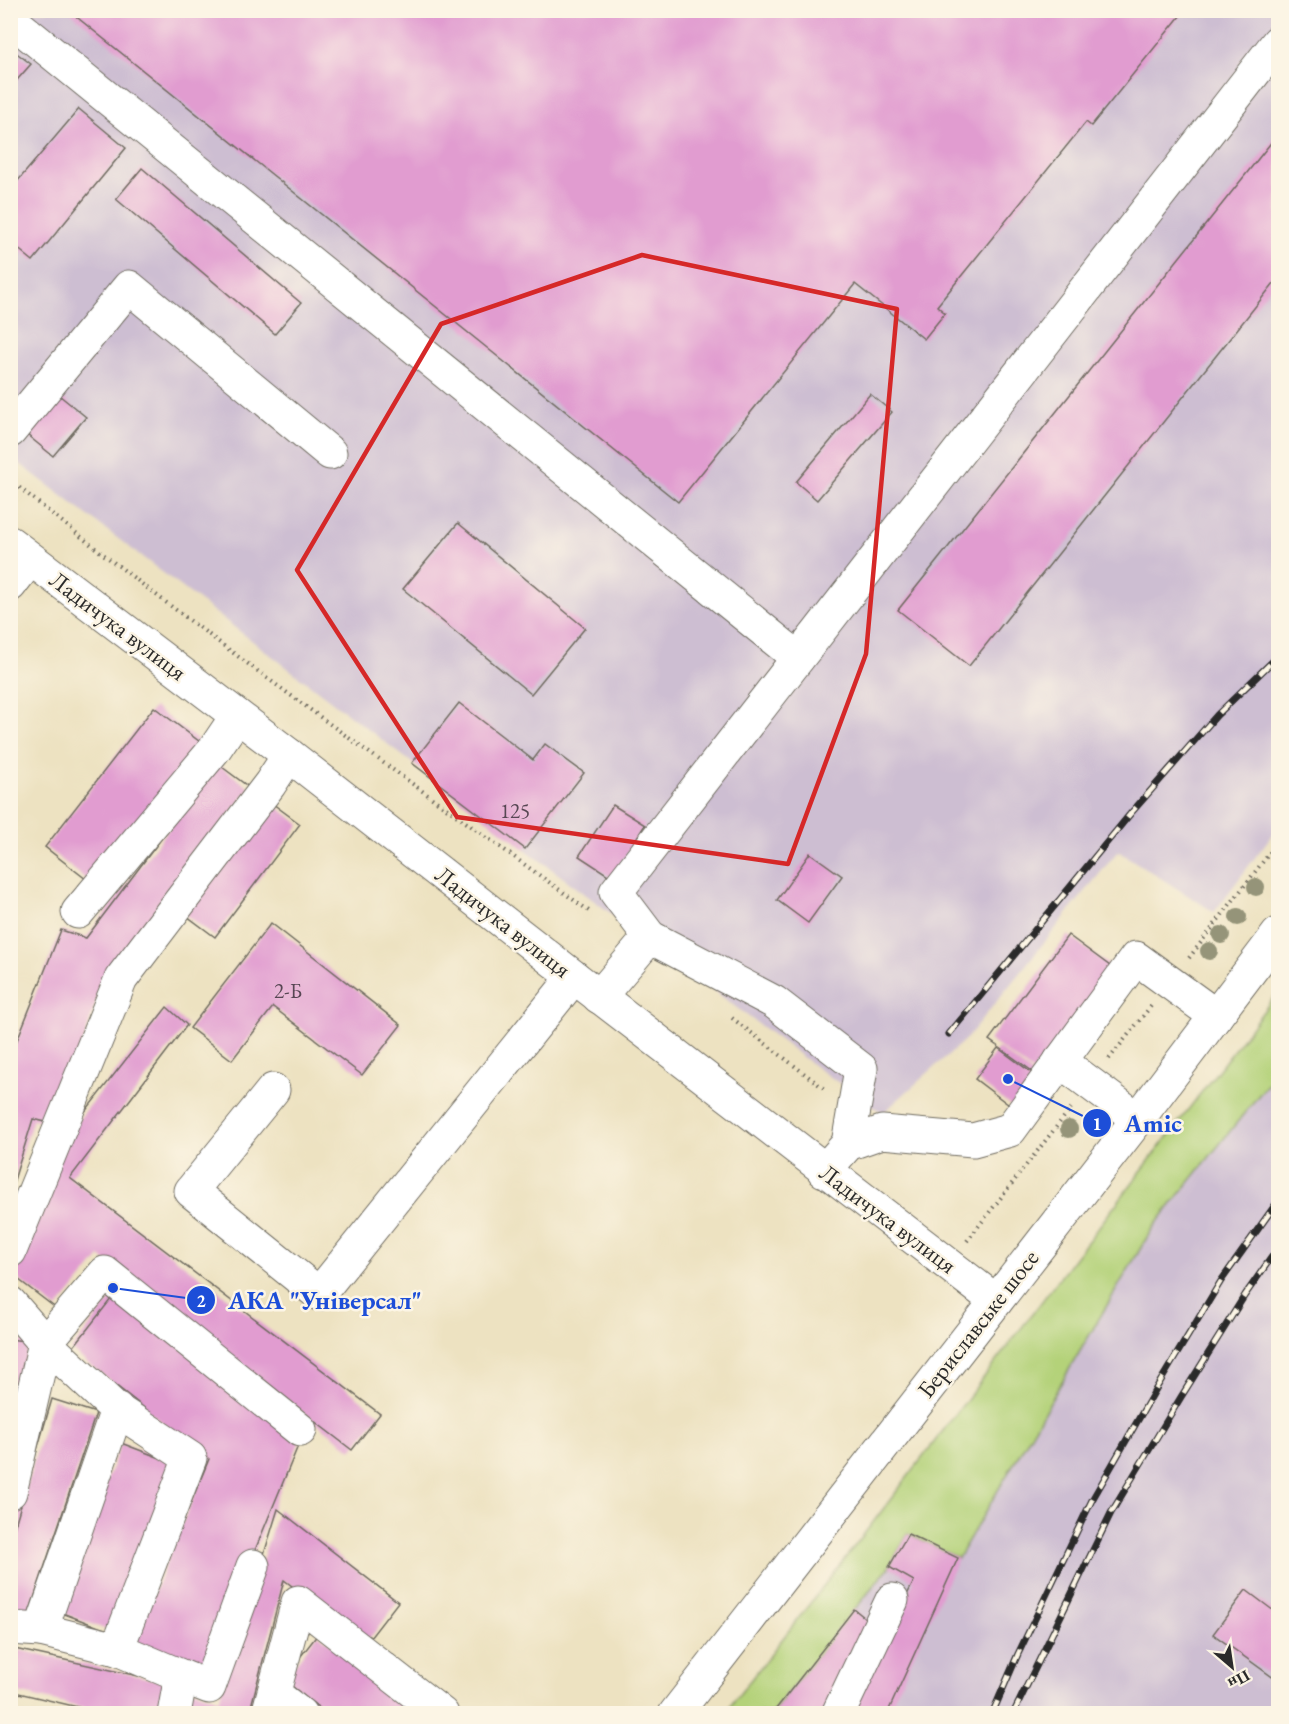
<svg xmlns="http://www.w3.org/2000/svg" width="1289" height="1724" font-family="'EB Garamond',serif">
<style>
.industrial{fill:#cdbed2}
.green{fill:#b4d279;stroke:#707e52;stroke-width:1.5}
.building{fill:#e19cd0}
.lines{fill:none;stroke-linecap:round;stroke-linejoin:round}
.minor-casing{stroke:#6f6b60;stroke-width:35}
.major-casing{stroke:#6f6b60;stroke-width:35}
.path{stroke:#6f6b60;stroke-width:4;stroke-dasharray:1.5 4.5;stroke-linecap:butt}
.minor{stroke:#fff;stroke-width:33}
.major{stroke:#fff;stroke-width:33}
.rail-casing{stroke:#2b2b2b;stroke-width:7}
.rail{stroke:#fcf5e5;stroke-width:4.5;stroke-dasharray:14;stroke-linecap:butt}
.tree{fill:#959479}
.marked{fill:none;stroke:#d62828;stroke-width:4.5;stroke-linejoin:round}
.labels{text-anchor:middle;stroke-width:5;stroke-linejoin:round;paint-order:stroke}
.number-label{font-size:21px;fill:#584754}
.street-label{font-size:24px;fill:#2b2b2b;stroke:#fcf5e5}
.leader{fill:none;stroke:#1d4ed8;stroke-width:2}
.callout-dot{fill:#1d4ed8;stroke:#fcf5e5;stroke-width:2}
.mark-label{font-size:18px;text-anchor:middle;font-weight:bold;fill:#fff}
.callout-label{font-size:26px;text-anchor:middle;font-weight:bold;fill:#1d4ed8;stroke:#fcf5e5;stroke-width:5;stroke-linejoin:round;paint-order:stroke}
</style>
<rect width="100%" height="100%" fill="#fcf5e5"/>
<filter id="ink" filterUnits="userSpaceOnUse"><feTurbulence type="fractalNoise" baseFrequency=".0167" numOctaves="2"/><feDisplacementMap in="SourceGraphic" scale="12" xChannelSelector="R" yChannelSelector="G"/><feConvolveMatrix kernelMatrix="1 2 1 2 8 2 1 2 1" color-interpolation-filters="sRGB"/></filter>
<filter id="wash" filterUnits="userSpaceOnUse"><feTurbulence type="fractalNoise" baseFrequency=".008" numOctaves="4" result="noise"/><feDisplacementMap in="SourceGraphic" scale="24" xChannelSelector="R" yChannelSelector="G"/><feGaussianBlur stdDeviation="1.35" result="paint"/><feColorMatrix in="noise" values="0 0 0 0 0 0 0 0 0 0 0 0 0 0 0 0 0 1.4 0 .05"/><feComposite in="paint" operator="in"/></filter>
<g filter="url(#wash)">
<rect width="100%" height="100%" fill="#ede2c1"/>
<g class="industrial">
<path d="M10 11H1278V827L1214 912 1118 851 967 1038 883 1113 817 1068 525 849 11 457Z"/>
<path d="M1278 1071V1713L772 1714 889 1567 908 1534Z"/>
</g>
<path class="green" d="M1278 992V1071L1152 1229 958 1558 908 1534 889 1567 772 1713 724 1714 871 1525Z"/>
<g id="blocks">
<g class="building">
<path d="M68 10H1185L1091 126 1086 122 937 306 945 313 924 339 855 284 678 502Z"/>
<path d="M10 48 31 64 10 88Z"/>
<path d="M79 109 126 148 33 261 10 242V190Z"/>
<path d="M1278 134V278L969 666 898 610Z"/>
<path d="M142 168 301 303 275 334 116 199Z"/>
<path d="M54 391 86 417 53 456 21 430Z"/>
<path d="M870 394 892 412 817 500 796 482Z"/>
<path d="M458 523 585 628 531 694 403 589Z"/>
<path d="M459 703 533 760 545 744 584 773 525 849 412 763Z"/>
<path d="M154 707 200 742 91 883 45 847Z"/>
<path d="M218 764 250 788 146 929 102 982 58 1125 33 1119 10 1193V1058L61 930 86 938Z"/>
<path d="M269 801 300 824 215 937 183 913Z"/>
<path d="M613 805 645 825 611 877 579 856Z"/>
<path d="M810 853 842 876 808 923 777 900Z"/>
<path d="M271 923 401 1025 362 1075 273 1007 232 1060 190 1028Z"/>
<path d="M1068 935 1118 972 1039 1076 989 1040Z"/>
<path d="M167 1007 187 1025 70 1178 380 1414 352 1450 100 1257 57 1309 10 1273 58 1146Z"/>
<path d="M998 1048 1040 1079 1017 1111 975 1079Z"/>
<path d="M115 1294 300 1441 202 1679 130 1650 209 1459 71 1350Z"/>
<path d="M10 1339 30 1342 10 1424Z"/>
<path d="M52 1399 96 1413 25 1625 10 1622V1542Z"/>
<path d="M121 1443 176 1464 112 1632 57 1611Z"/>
<path d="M278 1509 398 1602 367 1642 284 1580 249 1714H183L192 1689 219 1699Z"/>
<path d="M908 1534 958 1558 887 1714H847L914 1581 889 1567Z"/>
<path d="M1246 1590 1278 1614V1681L1213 1634Z"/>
<path d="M854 1609 870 1622 827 1714H772Z"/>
<path d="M318 1634 421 1714H327L283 1679Z"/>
<path d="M10 1648 166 1682 160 1714H107L10 1691Z"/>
</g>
</g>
</g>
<g filter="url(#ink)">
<use href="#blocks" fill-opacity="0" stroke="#6f6b60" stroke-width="1.5"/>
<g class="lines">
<g class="minor-casing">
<g id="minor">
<path d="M10 19 798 658"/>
<path d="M10 431 129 287 330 453"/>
<path d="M10 543 289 755 574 977 996 1301"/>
<path d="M10 585 30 559"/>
<path d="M78 912 214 750 237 716"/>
<path d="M650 937 616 892 1278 42"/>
<path d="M599 997 650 937 774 1002 861 1069 848 1144"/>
<path d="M1060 1061 1138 1119"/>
<path d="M273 1090 191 1191 319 1294 574 977"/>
<path d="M824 1171 848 1144 882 1132 973 1140 1010 1130 1136 958 1216 1016"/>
<path d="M10 1251 121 979 270 784 289 755"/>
<path d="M10 1303 45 1343 105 1273 300 1430"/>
<path d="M10 1492 45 1343 117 1410 41 1630 10 1628"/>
<path d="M41 1630 117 1649 190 1458 117 1410"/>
<path d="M117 1649 181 1676 174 1714"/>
<path d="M181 1676 209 1687 253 1566"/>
<path d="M274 1694 300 1714"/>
<path d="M268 1714 298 1602 442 1714"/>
<path d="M838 1714 892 1600"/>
</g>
</g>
<g class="major-casing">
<path id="major" d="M675 1714 1138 1119 1278 934"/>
</g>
<g class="path">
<path d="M10 480C197 632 394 770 589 911"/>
<path d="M1189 958 1278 842"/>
<path d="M732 1018 826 1090"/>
<path d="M1109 1059 1151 1006"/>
<path d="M967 1241 1071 1108"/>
</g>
<use href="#minor" class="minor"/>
<use href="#major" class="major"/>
<g class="rail-casing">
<g id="rail">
<path d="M949 1034 1131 813 1217 715 1278 656"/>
<path d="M992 1714 1018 1654 1092 1500 1157 1387 1221 1281 1278 1201"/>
<path d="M1013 1714 1111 1513 1181 1397 1245 1295 1278 1248"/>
</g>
</g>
<use href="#rail" class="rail"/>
</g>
<g class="tree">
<circle cx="1256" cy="887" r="9"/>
<circle cx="1238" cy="917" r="9"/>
<circle cx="1221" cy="935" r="9"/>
<circle cx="1209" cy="951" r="9"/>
<circle cx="1069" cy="1129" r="9"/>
</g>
</g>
<path class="marked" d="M642 255 897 309 866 654 788 864 457 817 297 570 441 324Z"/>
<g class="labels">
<g class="number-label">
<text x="515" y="818">125</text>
<text x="288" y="998">2-Б</text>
</g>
<g class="street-label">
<text transform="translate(118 626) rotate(37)" y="8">Ладичука вулиця</text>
<text transform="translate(503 922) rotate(38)" y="8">Ладичука вулиця</text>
<text transform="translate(888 1219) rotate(37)" y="8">Ладичука вулиця</text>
<text transform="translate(978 1324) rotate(-52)" y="8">Бериславське шосе</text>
</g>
</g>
<path class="leader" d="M1008 1079L1097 1123M113 1288L201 1300"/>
<g class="callout-dot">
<circle cx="1008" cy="1079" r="6"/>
<circle cx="113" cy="1288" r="6"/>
<circle cx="1097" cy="1123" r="15"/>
<circle cx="201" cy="1300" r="15"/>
</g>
<g class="mark-label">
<text x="1097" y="1130">1</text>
<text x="201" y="1307">2</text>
</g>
<g class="callout-label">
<text x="1153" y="1132">Amic</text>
<text x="325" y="1309">АКА "Універсал"</text>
</g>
<rect width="1289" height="1724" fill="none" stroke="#fcf5e5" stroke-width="36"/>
<g transform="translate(1232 1667) rotate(151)" stroke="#fcf5e5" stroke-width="4.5" paint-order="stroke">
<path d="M0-4.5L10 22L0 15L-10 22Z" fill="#2b2b2b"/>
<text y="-9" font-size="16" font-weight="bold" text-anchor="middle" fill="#2b2b2b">Пн</text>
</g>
</svg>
